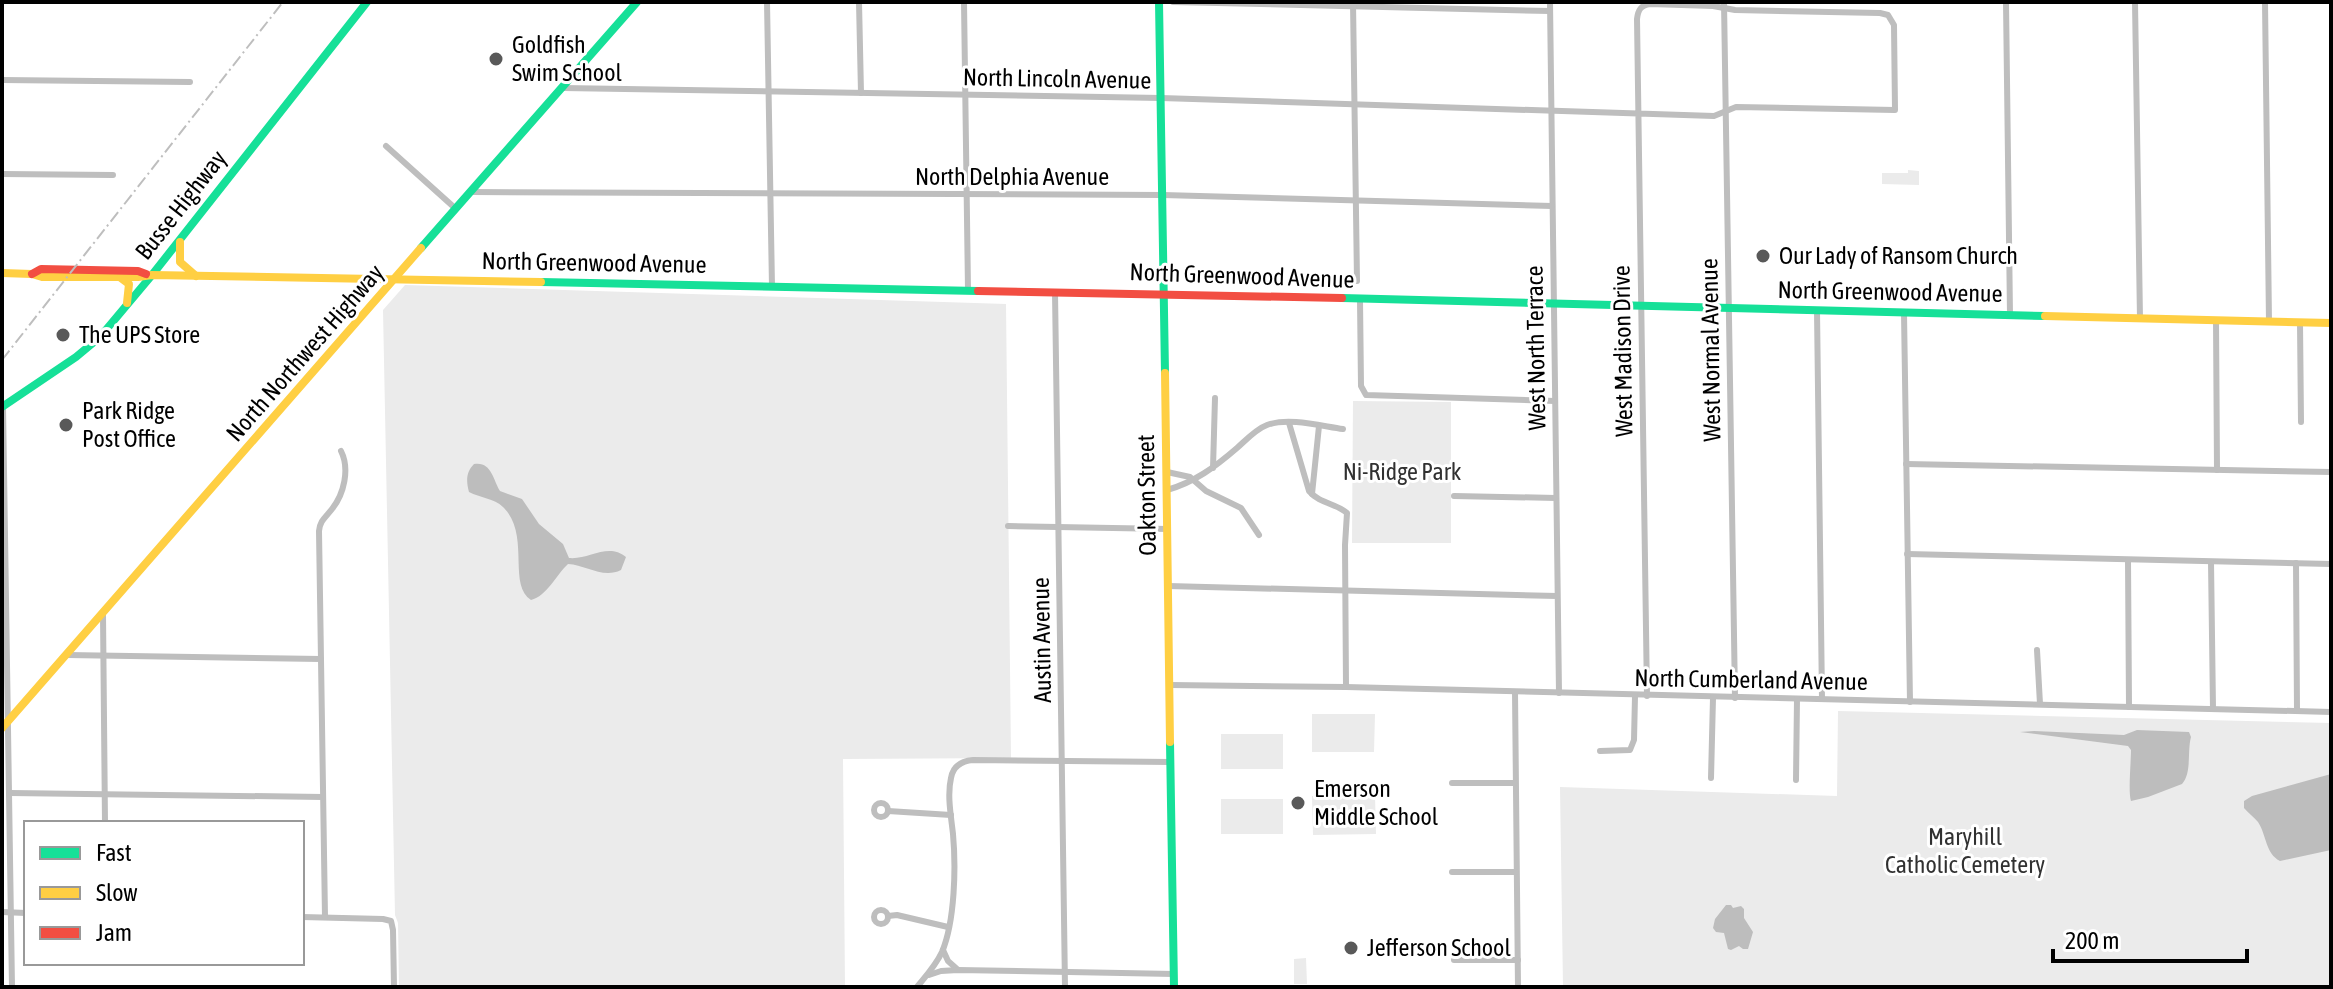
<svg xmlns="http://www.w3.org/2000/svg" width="2333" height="989" font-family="'Asap Condensed',sans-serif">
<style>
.green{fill:#ebebeb}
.water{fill:#bdbdbd}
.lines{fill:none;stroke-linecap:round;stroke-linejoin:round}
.street{stroke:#bebebe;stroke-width:6}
.fast{stroke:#16e098;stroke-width:8}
.slow{stroke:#ffcf43;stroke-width:8}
.jam{stroke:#f24e42;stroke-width:8}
.rail{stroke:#bebebe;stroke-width:2;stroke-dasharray:12 4 2 4;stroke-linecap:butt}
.poi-dot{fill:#595959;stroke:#fff;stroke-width:3}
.labels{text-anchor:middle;stroke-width:6;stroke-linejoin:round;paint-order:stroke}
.poi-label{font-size:24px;fill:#000;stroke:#fff;text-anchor:start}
.street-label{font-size:24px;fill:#000;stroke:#fff}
.park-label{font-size:24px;fill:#313131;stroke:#fff}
</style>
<rect width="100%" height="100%" fill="#fff"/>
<g class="green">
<path d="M1908 170 1919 171V185L1882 184V173H1908Z"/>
<path d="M405 285 1006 304 1011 758 843 759 845 987H399L398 923 395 915 383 310Z"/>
<path d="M1353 401 1451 402V543H1352Z"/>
<path d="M1838 711 2331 723V987H1563L1560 787 1837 796Z"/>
<path d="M1312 714H1375L1374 752H1312Z"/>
<rect x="1221" y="734" width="62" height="35"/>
<path d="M1375 795 1376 834 1313 835 1312 796Z"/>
<rect x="1221" y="799" width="62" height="35"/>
<path d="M1306 958 1307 984H1294V959Z"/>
</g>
<g class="water">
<path d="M474 464C491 461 493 479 500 491L522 499 539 524 563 544 569 558C589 560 608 542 626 557L621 570C603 579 586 565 568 564 556 575 547 596 531 600 507 585 531 534 503 507 494 498 480 498 469 492 466 481 466 472 474 464Z"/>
<path d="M2137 730 2189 732 2191 737C2187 752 2192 773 2182 784L2148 797 2131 801C2128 792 2131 763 2131 750L2128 746 2020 732 2034 731 2124 735Z"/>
<path d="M2331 774V850L2280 861C2265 853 2267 836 2258 822 2254 817 2248 813 2244 808V801L2252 796Z"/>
<path d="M1726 905H1731L1733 908 1741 906 1744 909V918L1753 932 1748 949H1743L1739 946 1731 950 1728 949 1724 933 1716 932 1713 928 1715 919Z"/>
</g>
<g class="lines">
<g class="street">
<path d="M767 2 772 287"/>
<path d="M859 2 861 93"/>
<path d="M964 2 968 290"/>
<path d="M1173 2 1550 11"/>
<path d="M1353 2 1357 281"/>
<path d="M1550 2 1559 693"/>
<path d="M1724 2 1735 698"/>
<path d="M2006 2 2010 315"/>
<path d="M2135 2 2140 319"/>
<path d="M2265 2 2269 322"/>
<path d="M2 80 190 82"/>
<path d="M563 88 1161 98 1714 116 1736 107 1895 110 1894 25 1888 15 1880 13 1735 10 1713 6 1650 4C1641 5 1638 10 1637 19 1641 245 1643 470 1647 696"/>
<path d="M386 146 456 209"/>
<path d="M2 174 113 175"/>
<path d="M472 192 1163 195 1552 206"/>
<path d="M1055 292 1065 987"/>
<path d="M1360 300 1361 386 1366 395 1555 401"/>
<path d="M1817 311 1822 699"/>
<path d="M1904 313 1910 702"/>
<path d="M2216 320 2217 470"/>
<path d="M2300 323 2301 422"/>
<path d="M3 406 12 987"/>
<path d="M1289 423 1309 491C1320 504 1336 503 1347 513L1345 545 1346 687"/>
<path d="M1906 464 2331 472"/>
<path d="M1213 468 1215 398"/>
<path d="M1167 472 1190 477 1206 491 1241 508 1259 535"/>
<path d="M1167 490C1195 482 1215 467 1237 448 1246 440 1256 429 1267 425 1289 417 1321 426 1343 429"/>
<path d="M1312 494 1319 426"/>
<path d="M1454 496 1556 498"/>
<path d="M1008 526 1168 529"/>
<path d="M1907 554 2331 564"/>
<path d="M2128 560 2129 707"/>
<path d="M2211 562 2213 709"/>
<path d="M2296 563 2297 711"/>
<path d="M1168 586 1557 596"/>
<path d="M103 614 105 823"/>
<path d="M2037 650 2040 704"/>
<path d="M67 655 321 659"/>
<path d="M1170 685 1346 687 2331 712"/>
<path d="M1515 692 1518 987"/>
<path d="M1600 751 1630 750 1634 740 1635 696"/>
<path d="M1711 778 1713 698"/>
<path d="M1796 780 1797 699"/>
<path d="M1452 783H1515"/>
<path d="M10 793 323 797"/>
<circle cx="881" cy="810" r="7"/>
<path d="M888 811 951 815"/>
<path d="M1452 872H1516"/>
<circle cx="881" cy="917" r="7"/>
<path d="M2 912 26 913"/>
<path d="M888 916 897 915 948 927"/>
<path d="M302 917 383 919 391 921 393 930 394 987"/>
<path d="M325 917 319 531C320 520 326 517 332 509 344 494 350 469 341 451"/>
<path d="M943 950 948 961 957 969"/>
<path d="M1454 960H1518"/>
<path d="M929 975 941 971 958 970 1174 974"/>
<path d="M917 987C926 976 936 965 942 952 955 921 956 867 953 834 951 816 947 795 951 778 953 766 962 761 973 760L1171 762"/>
</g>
<g class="fast">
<path d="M1159 2 1165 373"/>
<path d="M421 248 637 2"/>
<path d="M541 282 978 291"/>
<path d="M1342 298 2045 316"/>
<path d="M2 407 76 357 100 337 152 275 367 2"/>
<path d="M1170 742 1174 987"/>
</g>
<g class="slow">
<path d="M180 242V262L196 276"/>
<path d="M2 273 32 274 42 277H138L152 275 541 282"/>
<path d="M121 278 129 284 127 303"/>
<path d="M2045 316 2331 323"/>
<path d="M1165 373 1170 742"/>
<path d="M2 728 421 248"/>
</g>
<g class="jam">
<path d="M32 274 41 269 138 271 146 274"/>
<path d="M978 291 1342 298"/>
</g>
<path class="rail" d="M2 360 283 2"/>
</g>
<g class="poi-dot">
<circle cx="496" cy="59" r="8"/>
<circle cx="1763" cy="256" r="8"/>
<circle cx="63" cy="335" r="8"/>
<circle cx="66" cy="425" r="8"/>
<circle cx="1298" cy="803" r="8"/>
<circle cx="1351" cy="948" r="8"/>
</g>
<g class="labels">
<g class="poi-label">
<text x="512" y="53">Goldfish<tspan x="512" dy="28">Swim School</tspan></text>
<text x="1779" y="264">Our Lady of Ransom Church</text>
<text x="79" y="343">The UPS Store</text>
<text x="82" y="419">Park Ridge<tspan x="82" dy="28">Post Office</tspan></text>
<text x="1314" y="797">Emerson<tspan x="1314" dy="28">Middle School</tspan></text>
<text x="1367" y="956">Jefferson School</text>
</g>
<g class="street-label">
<text transform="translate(1057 79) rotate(1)" y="8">North Lincoln Avenue</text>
<text x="1012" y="185">North Delphia Avenue</text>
<text transform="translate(181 205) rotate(-52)" y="8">Busse Highway</text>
<text transform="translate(594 263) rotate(1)" y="8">North Greenwood Avenue</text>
<text transform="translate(1242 276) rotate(2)" y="8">North Greenwood Avenue</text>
<text transform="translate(1890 292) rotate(1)" y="8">North Greenwood Avenue</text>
<text transform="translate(1536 348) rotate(-91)" y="8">West North Terrace</text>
<text transform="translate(1711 350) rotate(-91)" y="8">West Normal Avenue</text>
<text transform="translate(1623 351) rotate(-91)" y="8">West Madison Drive</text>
<text transform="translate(305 353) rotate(-49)" y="8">North Northwest Highway</text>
<text transform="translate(1147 495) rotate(-91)" y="8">Oakton Street</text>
<text transform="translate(1042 640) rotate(-91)" y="8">Austin Avenue</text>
<text transform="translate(1751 680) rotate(1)" y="8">North Cumberland Avenue</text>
</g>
<g class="park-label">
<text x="1402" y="480">Ni-Ridge Park</text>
<text x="1965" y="845">Maryhill<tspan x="1965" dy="28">Catholic Cemetery</tspan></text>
</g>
</g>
<rect width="2333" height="989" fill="none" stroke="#000000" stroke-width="8"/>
<rect x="24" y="821" width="280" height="144" fill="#ffffff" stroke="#999999" stroke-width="2"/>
<rect x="40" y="847" width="40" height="12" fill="#16e098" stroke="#999999" stroke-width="2"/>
<text x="96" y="861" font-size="24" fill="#000000">Fast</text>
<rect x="40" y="887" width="40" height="12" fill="#ffcf43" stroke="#999999" stroke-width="2"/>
<text x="96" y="901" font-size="24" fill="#000000">Slow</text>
<rect x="40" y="927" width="40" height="12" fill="#f24e42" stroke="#999999" stroke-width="2"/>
<text x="96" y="941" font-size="24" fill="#000000">Jam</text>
<path d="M2053 949v12h194v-12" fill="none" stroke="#000000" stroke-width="4"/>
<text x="2065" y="949" font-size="24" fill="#000000" stroke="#ffffff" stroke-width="6" paint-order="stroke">200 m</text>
</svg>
